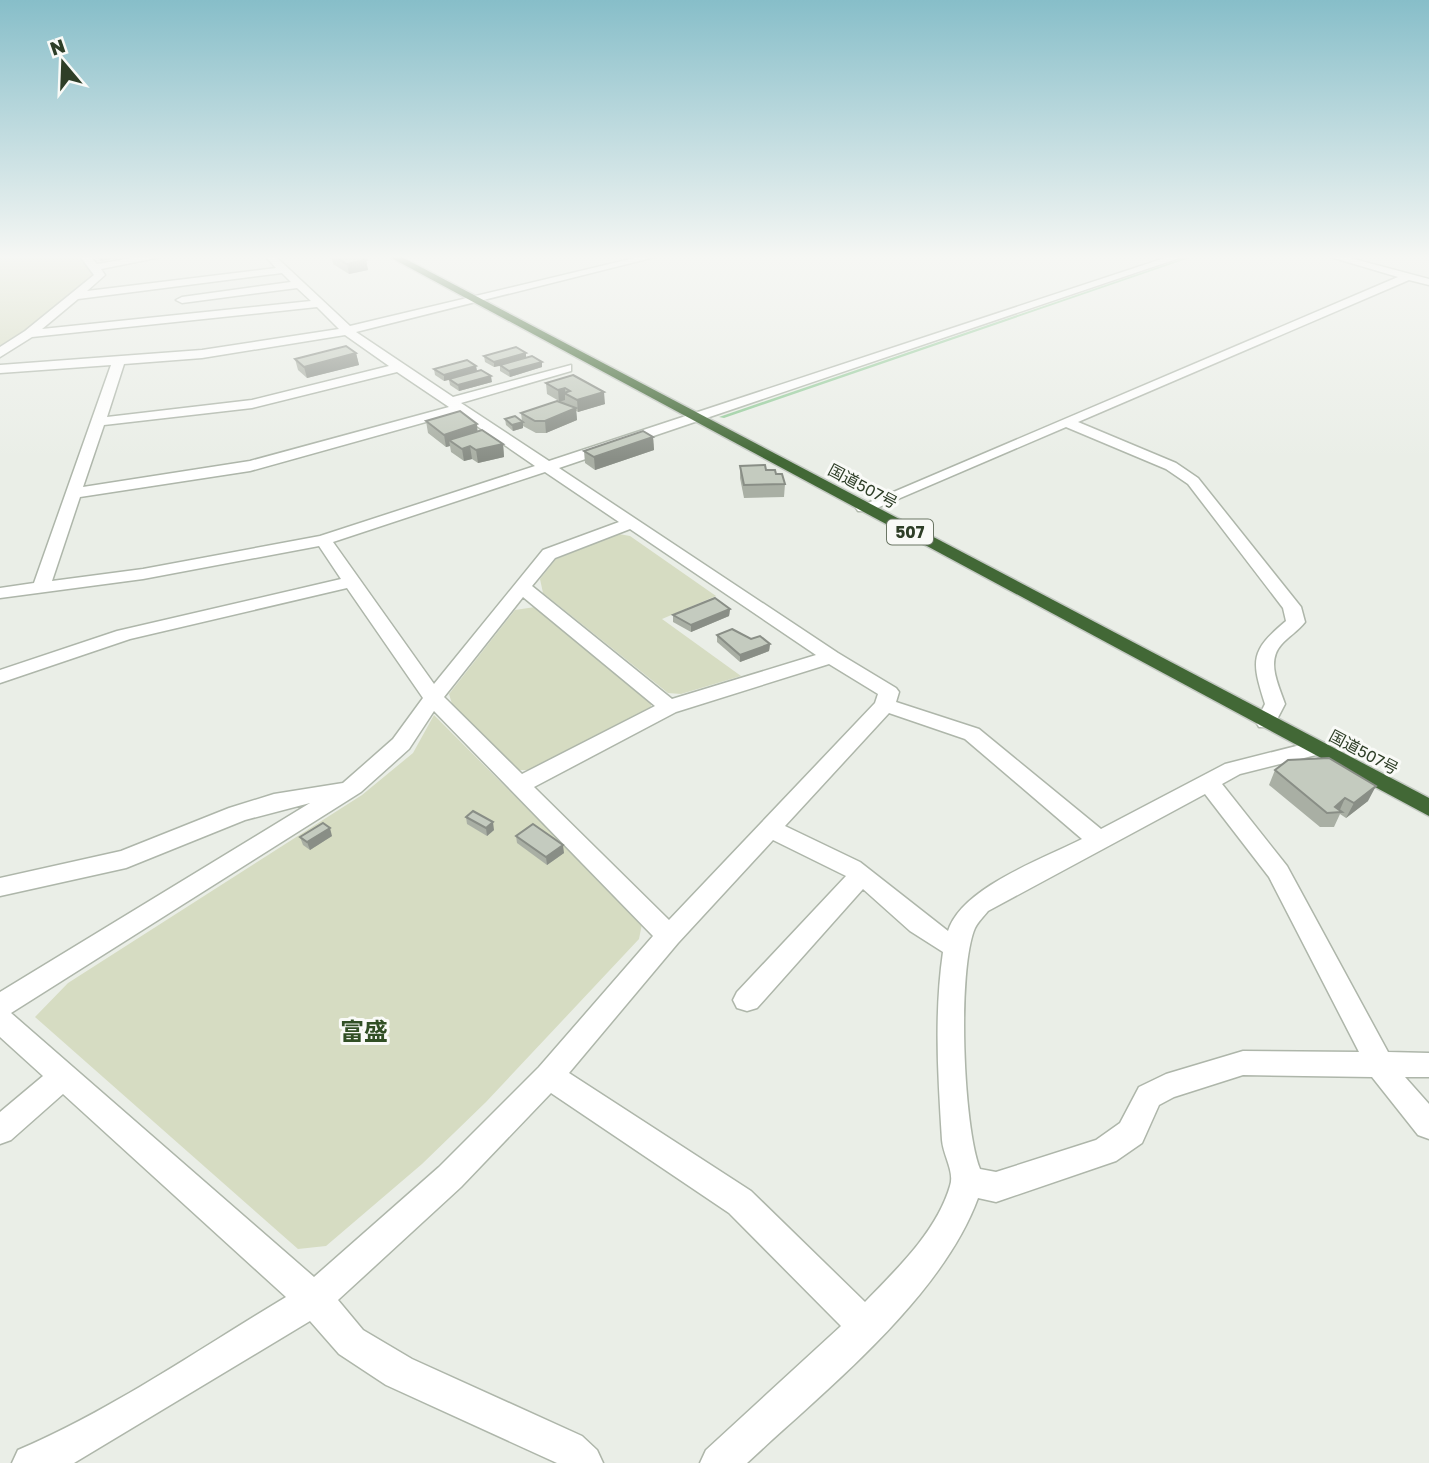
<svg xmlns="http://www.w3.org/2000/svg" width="1429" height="1463" font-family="'Golos Text','Noto Sans JP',sans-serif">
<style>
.green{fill:#d6dcc2}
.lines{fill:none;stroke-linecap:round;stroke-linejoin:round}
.stream{fill:#95cc9b;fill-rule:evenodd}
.minor-casing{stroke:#aeb6aa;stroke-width:3}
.highway-casing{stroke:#c4c9c3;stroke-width:3}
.minor{fill:#fff;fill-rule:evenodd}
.highway{fill:#426836;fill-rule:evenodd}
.wall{fill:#a9afa4}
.shaded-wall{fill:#898e86}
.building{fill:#c4cbbf;stroke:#898e86;stroke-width:2}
.labels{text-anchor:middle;stroke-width:6;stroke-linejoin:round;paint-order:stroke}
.far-street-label{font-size:16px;fill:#2e3e27;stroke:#f9faf7}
.shield{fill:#f9faf7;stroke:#6b7665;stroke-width:2}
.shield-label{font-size:16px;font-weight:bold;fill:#2e3e27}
.near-quarter-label{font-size:24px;font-weight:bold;fill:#314f25;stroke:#f9faf7}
</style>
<rect width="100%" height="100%" fill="#eaeee7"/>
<g class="green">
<path d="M0 255 42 257 75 255 94 274 32 326 0 346Z"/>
<path d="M619 534 630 536 716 596 662 619 741 676 681 694 668 693 543 593 540 579 556 559Z"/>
<path d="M535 607 651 703V709L531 770H518L452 704 449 694 515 610Z"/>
<path d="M434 715 642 924 639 939 486 1102 422 1164 326 1246 298 1249 35 1017 68 983 362 795 413 753Z"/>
</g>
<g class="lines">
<path class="stream" d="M1193 255H1198L724 418 719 417Z"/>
<g class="minor-casing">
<g id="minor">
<path d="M79 255H89L97 264 151 255H171L101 269 105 275 87 291 276 268 264 255H274L350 326 647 255H663L356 332 453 397 571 365V371L461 403 549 461 1174 255H1188L559 468 838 653 896 688 899 692 896 702 979 729 1101 829 1225 764 1316 741 1324 743 1327 748 1324 753 1240 774 1222 784 1287 866 1388 1052 1429 1053V1077H1405L1429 1104V1139L1418 1135 1372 1077 1243 1075 1174 1097 1159 1105 1142 1143 1116 1161 996 1202 978 1198C941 1299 824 1391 747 1463H700L706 1450 841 1326 729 1213 551 1093 461 1187 338 1300 363 1330 412 1359 582 1436 597 1450 603 1463H557L386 1385 339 1354 310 1321 74 1463H12L18 1450C112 1410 199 1349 286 1297L63 1094 11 1140 0 1144V1112L43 1076 0 1037V992L310 803 245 820 126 868 0 896V878L121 851 229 808 274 794 343 783 393 739 423 698 347 588 130 639 0 683V670L117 631 341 579 319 546 143 579 0 598V588L34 583 111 365 0 373V365L202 350 339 329 317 307 32 337 0 357V347L25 331 94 275ZM282 273 291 282 182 297 176 300 182 303 297 288 311 301 42 329 78 299ZM345 335 389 366 252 400 107 417 124 364 202 358ZM397 372 449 407 250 461 83 487 104 425 252 408ZM458 413 535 466 320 536 143 569 52 581 80 497 250 471ZM545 472 619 522 543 550 434 684 333 542ZM630 529 816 655 672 699 532 586 555 558ZM523 597 655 706 522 774 444 697ZM829 664 878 694 875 703 669 920 534 787 676 712ZM434 711 653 936 539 1067 439 1167 314 1277 11 1013 361 792 409 749ZM889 713 965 739 1082 839C1043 859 962 887 948 931L860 862 785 826ZM1205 794 1269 877 1359 1052 1243 1051 1166 1074 1139 1087 1120 1123 1096 1140 996 1172 980 1169C963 1126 957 970 975 928 978 922 984 916 988 911ZM773 840 846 876 737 992 733 1000 737 1008 747 1011 757 1008 863 889 910 931 943 952C934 1014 938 1077 942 1140 943 1155 955 1172 950 1186 937 1231 897 1269 865 1302L751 1191 569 1073 678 943Z"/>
<path d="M1324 255H1339L1429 279V285L1409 280 1078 422 1176 463 1198 478 1301 607 1305 622C1298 631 1288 637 1281 645 1266 662 1279 686 1285 704L1273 727H1259L1256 722 1265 704C1251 660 1250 651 1286 621L1283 608 1188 484 1166 469 1066 427 870 511H858L856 508 1398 277Z"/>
</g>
</g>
<g class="highway-casing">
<path id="highway" d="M386 255H398L1429 798V816Z"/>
</g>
<use href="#minor" class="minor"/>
<use href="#highway" class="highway"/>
</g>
<g class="wall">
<path d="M331 255 366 260 368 270 349 274 333 264Z"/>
<path d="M356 353 359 365 307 378 298 370 295 359Z"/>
<path d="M526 353V358L542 362V367L510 377 500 371V366L494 367 485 362 484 356Z"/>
<path d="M476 366 477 371 492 382 459 391 450 385 449 380 444 381 435 375 434 369Z"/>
<path d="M573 375 605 404 578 412 576 411 577 420 546 433H536L523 426V428L513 431 506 425 505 419 522 421 521 413 559 401 547 394 546 383Z"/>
<path d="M426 421 478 431 503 444 504 457 478 463 472 459 464 461 451 452 450 446 446 447 428 433Z"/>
<path d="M653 437 654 450 595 470 585 463 584 451Z"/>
<path d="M740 466 766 470 776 474 785 484 784 497 744 498 740 478Z"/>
<path d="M730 609 729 616 691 632 673 622V615Z"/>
<path d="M717 635 751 639 770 644 769 651 740 662 717 642Z"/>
<path d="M1275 770 1368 801 1346 818 1340 814 1334 827H1320L1269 785Z"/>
<path d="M466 817 494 830 487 836 467 824Z"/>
<path d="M332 836 310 850 303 845 300 837Z"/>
<path d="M516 836 564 853 547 865 517 843Z"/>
</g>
<g class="shaded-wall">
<path d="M97 255H124L125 257 100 261Z"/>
<path d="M366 260 368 270 349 274 347 264Z"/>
<path d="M356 353 359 365 307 378 304 367Z"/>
<path d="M526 353V359L494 367V362Z"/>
<path d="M542 362V367L510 377 509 371Z"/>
<path d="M476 366 477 372 444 381V375Z"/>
<path d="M491 376 492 382 459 391 458 385Z"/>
<path d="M565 388V400L559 402 558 390Z"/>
<path d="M604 392 605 404 578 412 577 400Z"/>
<path d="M576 408 577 420 546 433 545 421Z"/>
<path d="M523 422V428L513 431 512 425Z"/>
<path d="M477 424 478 436 449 440 450 446 446 447 444 435Z"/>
<path d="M653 437 654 450 595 470 594 457Z"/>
<path d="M503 444 504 457 478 463 476 450Z"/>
<path d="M470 446 472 459 464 461 462 449Z"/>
<path d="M730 609 729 616 691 632V625Z"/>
<path d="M770 644 769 651 740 662V655Z"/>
<path d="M1376 786 1368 801 1346 818 1354 803Z"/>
<path d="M1345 798 1339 812 1335 807Z"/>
<path d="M493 822 494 830 487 836 486 828Z"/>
<path d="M330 828 332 836 310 850 307 842Z"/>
<path d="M563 845 564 853 547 865 546 857Z"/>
</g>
<g class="building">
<path d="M332 255H356L366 260 347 264Z"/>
<path d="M346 346 356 353 304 367 295 359Z"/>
<path d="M516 347 526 353 494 362 484 356Z"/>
<path d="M532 356 542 362 509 371 500 365Z"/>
<path d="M467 360 476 366 444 375 434 369Z"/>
<path d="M481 370 491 376 458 385 449 379Z"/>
<path d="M573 375 604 392 577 400 564 393 570 391 565 388 558 390 546 383Z"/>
<path d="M557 401 576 408 545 421H535L521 413Z"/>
<path d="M460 411 477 424 444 435 426 421Z"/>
<path d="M515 416 523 422 512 425 505 419Z"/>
<path d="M482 430 503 444 476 450 470 446 462 449 449 440Z"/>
<path d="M643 431 653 437 594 457 584 451Z"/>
<path d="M765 465 766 470H775L776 474H782L785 484 744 485 740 466Z"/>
<path d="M715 598 730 609 691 625 673 615Z"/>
<path d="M732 629 751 639 760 636 770 644 740 655 717 635Z"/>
<path d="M1329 758 1376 786 1354 803 1345 798 1335 807 1342 812 1327 813 1275 770 1288 760Z"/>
<path d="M473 811 493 822 486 828 466 817Z"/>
<path d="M323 823 330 828 307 842 300 837Z"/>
<path d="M533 824 563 845 546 857 516 836Z"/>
</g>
<linearGradient id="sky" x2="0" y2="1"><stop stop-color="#87bec9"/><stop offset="0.56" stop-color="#f6f7f4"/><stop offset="1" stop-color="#f6f7f4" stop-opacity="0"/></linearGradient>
<rect width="1429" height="459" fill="url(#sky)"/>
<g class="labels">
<g class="far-street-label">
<text transform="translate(863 486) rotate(28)" y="6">国道507号</text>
<text transform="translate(1364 752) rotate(28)" y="6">国道507号</text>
</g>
<rect class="shield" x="887" y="519.5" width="46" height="25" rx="5"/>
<g class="shield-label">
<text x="910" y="538">507</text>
</g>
<g class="near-quarter-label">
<text x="364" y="1040">富盛</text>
</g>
</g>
<g transform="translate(63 63) rotate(341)" stroke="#f9faf7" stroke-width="5" paint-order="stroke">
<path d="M0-5L12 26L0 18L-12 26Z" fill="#2e3e27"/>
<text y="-10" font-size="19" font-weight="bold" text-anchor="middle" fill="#2e3e27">N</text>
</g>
</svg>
